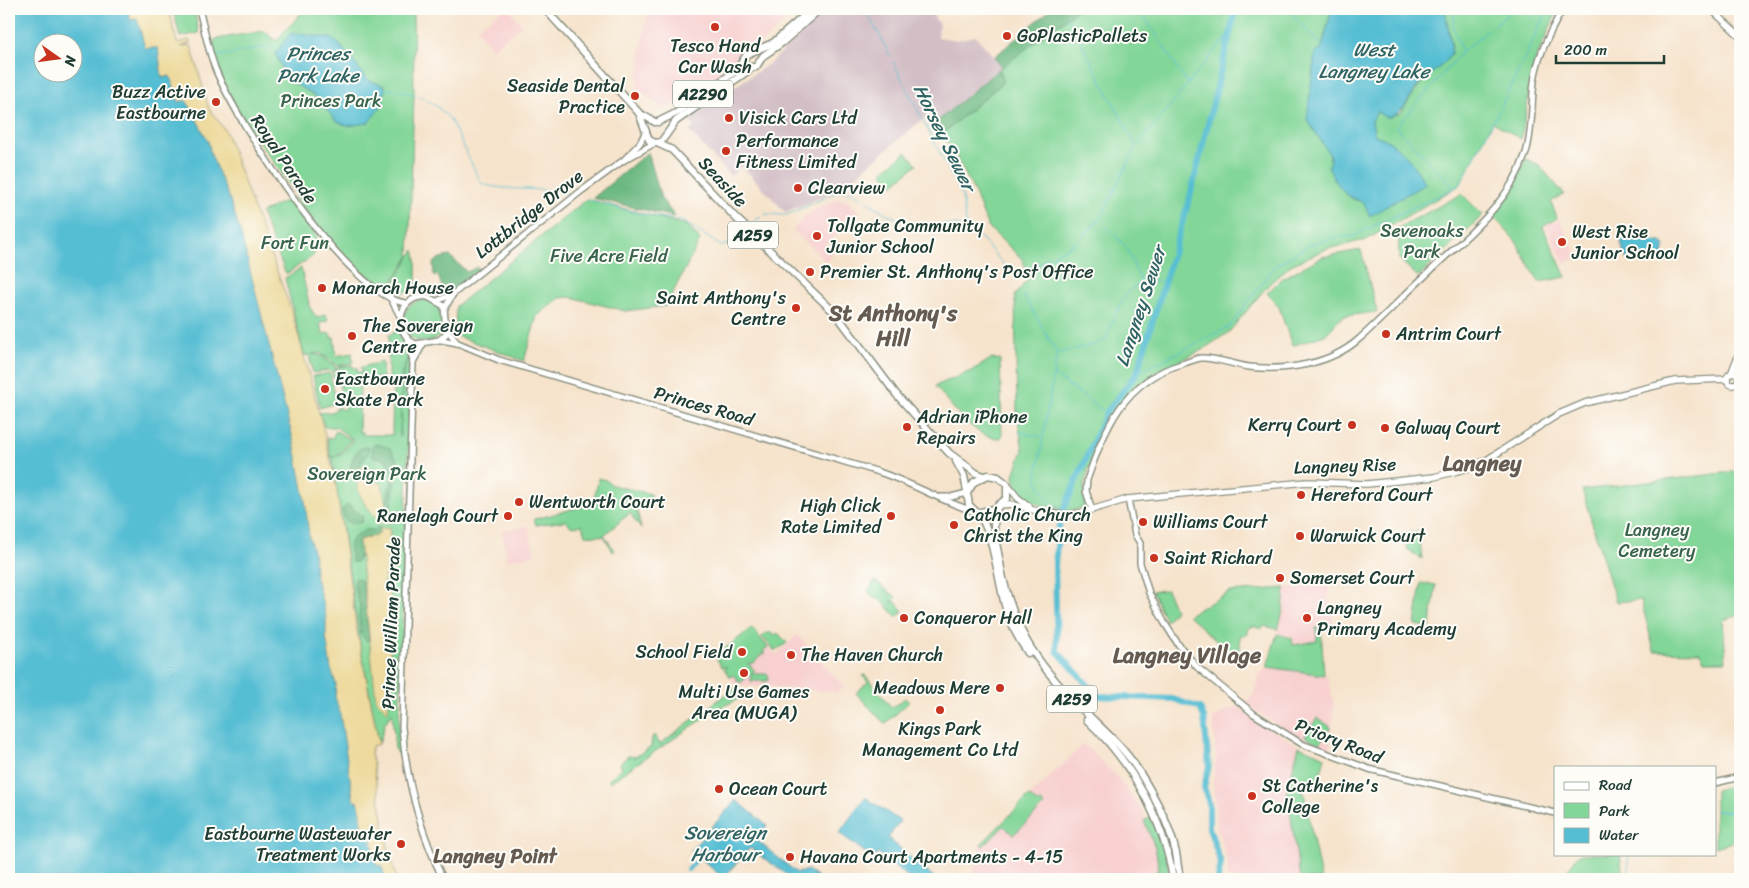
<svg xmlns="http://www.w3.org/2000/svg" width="1749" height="888" font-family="Sriracha,sans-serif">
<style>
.built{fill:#f7d0cf}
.industrial{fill:#d2bec5}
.green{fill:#82d698;stroke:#508a66}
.forest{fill:#69b780;stroke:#447a5a}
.sand{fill:#eeda9e;stroke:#868c69}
.water{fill:#56bed3;stroke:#3a7e84;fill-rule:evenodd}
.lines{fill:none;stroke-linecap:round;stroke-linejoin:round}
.stream{stroke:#56bed3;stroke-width:1}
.canal{stroke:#56bed3;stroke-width:4}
.river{stroke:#56bed3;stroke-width:6}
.tertiary-casing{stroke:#8a9080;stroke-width:8}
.secondary-casing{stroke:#8a9080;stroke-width:8}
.primary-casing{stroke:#8a9080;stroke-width:9}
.tertiary{stroke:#fff;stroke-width:5}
.secondary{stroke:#fff;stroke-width:5.5}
.primary{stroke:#fff;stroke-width:6}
.poi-dot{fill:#c8321e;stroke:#fdfcf7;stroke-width:2}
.labels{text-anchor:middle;stroke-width:4;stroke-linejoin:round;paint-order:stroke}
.shield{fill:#fdfcf7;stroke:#62766e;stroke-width:1}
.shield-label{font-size:16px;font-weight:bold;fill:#1f3d34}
.poi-label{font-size:18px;fill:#1f3d34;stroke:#fdfcf7;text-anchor:start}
.park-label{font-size:18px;fill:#38634d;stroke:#fdfcf7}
.street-label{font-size:18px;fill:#1f3d34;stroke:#fdfcf7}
.water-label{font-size:19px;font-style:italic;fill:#306464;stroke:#fdfcf7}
.quarter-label{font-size:20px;font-weight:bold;fill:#655b51;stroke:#fdfcf7}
.district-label{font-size:22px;font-weight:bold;fill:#655b51;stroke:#fdfcf7}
</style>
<rect width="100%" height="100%" fill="#fdfcf7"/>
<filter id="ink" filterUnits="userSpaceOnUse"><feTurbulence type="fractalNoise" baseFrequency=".02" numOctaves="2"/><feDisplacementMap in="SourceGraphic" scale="10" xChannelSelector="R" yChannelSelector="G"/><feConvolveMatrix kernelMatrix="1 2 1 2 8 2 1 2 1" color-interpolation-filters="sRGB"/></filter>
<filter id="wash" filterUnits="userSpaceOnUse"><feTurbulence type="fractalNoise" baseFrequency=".0096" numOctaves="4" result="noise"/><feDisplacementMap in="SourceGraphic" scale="20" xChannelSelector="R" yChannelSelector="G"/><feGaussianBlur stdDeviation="1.12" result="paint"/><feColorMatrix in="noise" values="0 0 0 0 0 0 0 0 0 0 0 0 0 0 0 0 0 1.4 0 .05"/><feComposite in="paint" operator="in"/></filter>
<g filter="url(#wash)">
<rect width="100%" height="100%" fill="#f6e3cc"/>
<g class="built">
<path d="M503 9H509L522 25 492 49 477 29Z"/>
<path d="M649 9H801L755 48 751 46 740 52 737 64 730 71 663 110 637 87 643 35Z"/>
<path d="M837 199 847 201 859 211 825 246 833 255 827 262 793 230 805 216Z"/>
<path d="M1560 219 1578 258 1564 263 1546 226Z"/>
<path d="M528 526 535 555 507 560 502 530Z"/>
<path d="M1329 582V603H1331L1333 625 1316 628 1317 641 1293 645 1292 637 1277 633 1284 611 1286 588Z"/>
<path d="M752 628 774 653 777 654 797 635 844 687 837 692 736 685 724 669 726 666 722 667 715 656Z"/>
<path d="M1267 667 1327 675 1334 705 1329 751 1286 731 1247 705 1245 702 1254 695 1259 675Z"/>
<path d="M1236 706 1299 746 1287 790 1300 879H1227L1228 864 1217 827 1213 782 1216 757 1213 718Z"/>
<path d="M1084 744 1118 778 1141 808 1152 834 1161 879H971L981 843Z"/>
</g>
<path class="industrial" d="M828 9H929L939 24 938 37 957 40 976 36 1002 67 934 124 929 114 839 190 785 212 742 166 730 176 689 131 694 127 687 118 769 64Z"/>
<g class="green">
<path d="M194 9 199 33 180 37 174 13Z"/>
<path d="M305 9H413L414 95 409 257 386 291 363 273 328 240 297 200 295 192C264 147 222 100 212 45L216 39 264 31 276 41Z"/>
<path d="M1076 9H1332L1321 50 1330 162 1344 192 1353 199 1363 202 1370 216 1389 141 1375 135C1371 127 1370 119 1377 112L1400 114 1420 84 1449 57 1452 47 1444 9H1558L1535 61 1521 139 1493 122 1460 185 1366 240 1326 249 1291 265 1269 284 1229 332 1202 350 1154 374 1119 406 1110 419 1093 455 1084 484 1085 504 1082 508 1071 511 1042 506 1025 497 1015 482 1014 475 1023 450 1017 414 1015 295 1029 278 1022 259 988 227 974 191 952 149 942 134 1001 84 1003 79 999 69Z"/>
<path d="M906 152 917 164 893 185 882 172Z"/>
<path d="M1526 159 1539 165 1564 194 1551 202 1557 218 1543 227 1566 277 1539 282 1515 240 1492 215 1513 187Z"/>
<path d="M1462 194 1483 215 1418 277 1399 259 1398 228Z"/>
<path d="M289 199 320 241 313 256 286 274 261 213Z"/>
<path d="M587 199 687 225 700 240 666 306 625 311 571 297 560 298 537 316 524 361 457 336 455 333 456 306Z"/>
<path d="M414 250C418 261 415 276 417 289L400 293 391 287Z"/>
<path d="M1361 250 1377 312 1343 316 1325 335 1292 346 1279 307 1267 293 1281 279 1322 257Z"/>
<path d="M301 268 310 308 317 318 326 314 328 321 320 323 323 334 330 333 331 338 334 337 336 356 352 353 353 363 338 366 320 353 312 354 322 356 337 368 332 373 329 370 313 373 309 355H304L285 278Z"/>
<circle cx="424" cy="321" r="21"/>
<path d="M397 331 403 335 408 356 402 373 400 437 403 373 409 356 411 372 399 729 402 761 395 750 392 713 385 723 379 744 360 643 332 458 342 453 353 440 336 427H325L318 413 332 412 338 407 343 410 348 402 342 400 339 381 332 376 339 367 352 365V367L357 368V372H361L363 380H360L359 432H363V435H392L393 379 388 378 389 335Z"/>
<path d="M991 359 1000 360 1002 435 1001 438C974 440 951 404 935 386L971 371Z"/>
<path d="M382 362 383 378 363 377 361 367Z"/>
<path d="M330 373 336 403 320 408 313 376Z"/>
<path d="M336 431 351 440 341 452 331 458 327 438H332Z"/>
<path d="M1740 471V615L1723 620 1726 661H1704L1700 652 1654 651 1641 600 1616 602 1582 490Z"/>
<path d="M598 478 606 480 612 485 651 494V501L636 505 641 529 630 513 604 535 615 551H611V548L604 536 585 535 582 525 572 527 565 521 536 525 534 519C555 515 570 508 591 505V502H594C594 492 598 487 598 478Z"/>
<path d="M1419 532 1422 559 1407 549V533Z"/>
<path d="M875 581 896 597 891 603 895 601 903 611 897 617 880 599 874 598 868 591Z"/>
<path d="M1421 583 1436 585 1430 627 1415 625Z"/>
<path d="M1285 588 1283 611 1278 629 1264 626 1260 629 1254 626 1247 629V634L1240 636V652L1235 658 1188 615 1230 592Z"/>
<path d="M1167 590 1175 610 1166 621 1152 591Z"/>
<path d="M1321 627 1324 675 1267 667 1277 634 1292 638 1293 645 1317 641 1316 628Z"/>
<path d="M752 628 768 647 763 651 765 654H762L754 663H748L755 671 751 674H768V681H751V674L740 683 733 675 730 677 724 669 727 667H722L715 656Z"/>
<path d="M766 633H772L775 635 778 633 787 643 775 651 762 637Z"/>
<path d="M865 675 892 708 905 698 909 702 885 724 856 693 868 682 863 676Z"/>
<path d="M737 686 743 697 719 708 610 782 609 779 622 768 620 763 628 756 635 757 651 747 652 738 654 735 660 744Z"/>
<path d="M1317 718 1331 727 1319 745 1305 736Z"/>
<path d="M1299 746 1325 757 1318 784 1303 788 1321 879H1300L1287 790Z"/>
<path d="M1740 784V840L1715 847V790Z"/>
<path d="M1029 796 1038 804 1041 801 1044 806 1013 835 1004 826 983 846 981 844Z"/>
<path d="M1151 817 1165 849 1170 879H1147L1159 869 1155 847 1144 821Z"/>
<path d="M1579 854H1620L1623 879H1561Z"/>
</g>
<g class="forest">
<path d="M1051 9H1076V11L1002 67 994 57Z"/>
<path d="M999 69 1003 79 1001 84 942 134 934 124Z"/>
<path d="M648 152 661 198 675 217 593 198Z"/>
<path d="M450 256 467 272 477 267 480 270 445 295 436 290 442 287 438 275H434L433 263 440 258Z"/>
<path d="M376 444 390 448 397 459 392 505 390 510 386 505 393 472 386 460 373 456 372 446Z"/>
<path d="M369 447V453C362 459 361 468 353 473H349C352 460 354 447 369 447Z"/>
<path d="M348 504 363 517 362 522 354 524 345 520 342 510Z"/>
<path d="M378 527 381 528 378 535 359 540 361 554 356 562H352C350 548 345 542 359 534 365 530 367 529 374 530Z"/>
<path d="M356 578 361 580 364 588 369 640 367 641 361 635 359 617 360 606 354 584Z"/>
</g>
<g class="sand">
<path d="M109 9H169L177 43 189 40 190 43 181 47 191 45 209 109 225 130 293 315 323 427 336 485 356 625 379 744 372 746 371 753 390 858 397 879H353Z"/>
<path d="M362 465 365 477 382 484 387 509 392 512 391 523H381C367 507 348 488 362 465Z"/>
<path d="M381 528 390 529 387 568 383 586 392 599 388 712 376 700 359 540 378 535Z"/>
</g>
<g class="water">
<path d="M9 9H129L130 20 137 19 145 48H158L162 78 170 76 179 102 185 100 188 103 208 141 211 155 230 200 240 231 295 447 305 500 309 537 314 554 315 574 326 617V637L331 669 336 684 335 697 340 714 353 798 355 802 358 801 361 813V836L370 834C374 844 372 857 377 866L381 865 386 879H9ZM72 42V72H42V42Z"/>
<path d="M1332 9H1446C1445 21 1453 45 1451 52 1449 63 1429 74 1421 82 1408 96 1407 112 1387 118L1377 112 1372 121 1375 135C1398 142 1414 163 1425 184L1370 216 1363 202C1344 197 1336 184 1328 166L1331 157 1307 119 1315 52 1321 50Z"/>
<path d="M291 33 331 38 339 44 368 80 385 86 383 104 368 123 348 126 336 121 315 96 287 79 275 53Z"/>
<path d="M1628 238 1661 242 1665 245 1663 255 1653 263 1644 258 1638 262 1628 260 1623 251 1621 241Z"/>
<path d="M865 797 900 821 888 838 936 879H910L878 853 874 859 839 833Z"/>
<path d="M736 800 767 825 758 838 759 842 797 873 808 870 819 879H793L750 848 723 878 691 850Z"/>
</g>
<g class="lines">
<g class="stream">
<path d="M865 9 890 55"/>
<path d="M1139 9 1186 81 1190 82"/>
<path d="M1288 9 1322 46"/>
<path d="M1454 9 1453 28 1462 51"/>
<path d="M1526 9 1539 28"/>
<path d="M1068 18 1136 146"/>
<path d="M219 56 265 47 275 49"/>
<path d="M893 62 962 196 966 225"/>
<path d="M384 89C412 91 430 97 450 119L481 183C499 192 543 186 569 194"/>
<path d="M1453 187 1396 127 1462 52 1514 9"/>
<path d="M587 199 632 212 682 221 721 246 732 243 743 232"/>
<path d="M750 224 765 214 786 215 840 191 852 192 887 214 905 222 966 226 981 238 1011 273 1021 274 1078 241 1101 218 1136 147 1230 33"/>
<path d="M1106 226 1127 248 1141 282"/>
<path d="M1023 294 1057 353 1036 480 1051 503 1064 509"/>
<path d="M1057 354 1096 344 1106 339C1112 323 1123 288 1141 283 1148 281 1157 282 1164 281"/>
<path d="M1137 373 1229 327 1275 266 1307 246 1333 238 1353 236 1460 185 1502 105 1548 9"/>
<path d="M1054 375 1106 413"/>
<path d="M1019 432 1041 437"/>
<path d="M1715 810 1740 813"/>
<path d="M1628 854 1629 879"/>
</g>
<path class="canal" d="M688 870 699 857"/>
<path class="river" d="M1218 879 1221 863 1209 828V803L1204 787 1209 766 1204 718 1200 708 1173 699 1098 696 1057 651 1055 564 1059 527 1064 509 1106 413 1137 373 1190 197 1236 9"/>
</g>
</g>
<g filter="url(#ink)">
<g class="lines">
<g class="tertiary-casing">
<g id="tertiary">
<path d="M199 9C204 28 208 49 215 68 235 120 349 298 406 303"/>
<path d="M624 160 640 143 646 131"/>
<path d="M390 297 400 316"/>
<path d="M428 297 444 306 446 334 439 340 416 344C393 335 396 294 428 297Z"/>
<path d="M437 301 453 294 580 192 624 160 655 143"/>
<path d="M445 308 453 294"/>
<path d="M447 329 457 343"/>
<path d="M408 339 413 362 402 727C406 779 420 831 443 879"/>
<path d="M441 340 458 343 499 360 879 472C912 483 941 501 973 511"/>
<path d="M413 362 423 344"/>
<path d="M941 497H951L967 493"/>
<path d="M1128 499 1135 535 1140 543V563L1149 593 1164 622 1178 644 1197 667 1254 714 1302 744 1369 769 1555 813"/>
<path d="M1092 510 1086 491 1087 480C1105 428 1124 380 1182 364 1188 362 1195 359 1200 358 1216 357 1233 365 1249 367 1285 371 1330 365 1359 339 1383 318 1404 295 1427 274 1465 237 1509 205 1526 153 1533 129 1531 106 1534 82 1537 57 1550 31 1563 9"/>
<path d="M1715 783 1740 777"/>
</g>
</g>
<g class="secondary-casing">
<g id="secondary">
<path d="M1711 9 1740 36"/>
<circle cx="1733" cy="379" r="6"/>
<path d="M1731 374 1740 351"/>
<path d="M1009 487 1018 498 1029 506"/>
<path d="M1000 505 1010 504 1045 513 1068 515 1081 513 1128 499 1200 492 1307 482 1367 484 1434 477 1469 468 1485 461 1559 414 1585 403 1675 381 1727 379"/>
</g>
</g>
<g class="primary-casing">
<g id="primary">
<path d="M545 9 639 113 655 122"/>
<path d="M748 67H756L763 56 783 42 820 9"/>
<path d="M639 113 649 140 655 143 661 142 676 121 752 68"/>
<path d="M658 122 678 112 737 70 747 54 773 43 812 9"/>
<path d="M657 143 672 150 734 216 836 314 896 394 949 453 976 473 984 476"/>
<path d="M956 461 964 476 967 491"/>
<path d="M988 475 998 477 1007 484V498L994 509 977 513 969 505 967 493 974 482Z"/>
<path d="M998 506C990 523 996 541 999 558 1010 625 1034 662 1082 709 1102 729 1123 746 1138 770 1154 795 1168 821 1175 849 1178 859 1177 870 1181 879"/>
<path d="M977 513C993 526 999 589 1007 612 1012 627 1019 640 1028 653"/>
<path d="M1087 720C1131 761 1164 820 1173 879"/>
</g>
</g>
<use href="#tertiary" class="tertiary"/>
<use href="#secondary" class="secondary"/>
<use href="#primary" class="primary"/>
</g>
</g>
<g class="poi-dot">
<circle cx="715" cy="27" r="5"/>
<circle cx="1007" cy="36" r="5"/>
<circle cx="635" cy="96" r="5"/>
<circle cx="216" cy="102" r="5"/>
<circle cx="729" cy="118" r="5"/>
<circle cx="726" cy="151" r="5"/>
<circle cx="798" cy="188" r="5"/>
<circle cx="817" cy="236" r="5"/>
<circle cx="1562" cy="242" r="5"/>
<circle cx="810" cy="272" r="5"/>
<circle cx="322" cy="288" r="5"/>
<circle cx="796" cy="308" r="5"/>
<circle cx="1386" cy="334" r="5"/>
<circle cx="352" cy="336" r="5"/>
<circle cx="325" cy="389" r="5"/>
<circle cx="1352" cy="425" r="5"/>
<circle cx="907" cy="427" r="5"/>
<circle cx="1385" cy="428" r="5"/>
<circle cx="1301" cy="495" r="5"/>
<circle cx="519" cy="502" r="5"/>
<circle cx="508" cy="516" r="5"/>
<circle cx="891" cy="516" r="5"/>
<circle cx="1143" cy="522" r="5"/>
<circle cx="954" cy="525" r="5"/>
<circle cx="1300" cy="536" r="5"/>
<circle cx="1154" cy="558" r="5"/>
<circle cx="1280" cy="578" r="5"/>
<circle cx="904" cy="618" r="5"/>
<circle cx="1307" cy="618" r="5"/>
<circle cx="742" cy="652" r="5"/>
<circle cx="791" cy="655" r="5"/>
<circle cx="744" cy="673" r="5"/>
<circle cx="1000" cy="688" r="5"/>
<circle cx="940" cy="710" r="5"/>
<circle cx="719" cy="789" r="5"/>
<circle cx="1252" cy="796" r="5"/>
<circle cx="401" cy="844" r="5"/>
<circle cx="790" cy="857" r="5"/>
</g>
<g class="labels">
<g class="shield">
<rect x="673" y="80.5" width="60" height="27" rx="4"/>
<rect x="728" y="221.5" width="50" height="27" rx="4"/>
<rect x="1047" y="685.5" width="50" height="27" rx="4"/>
</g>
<g class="shield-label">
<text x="703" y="100">A2290</text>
<text x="753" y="241">A259</text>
<text x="1072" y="705">A259</text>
</g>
<g class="poi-label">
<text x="1017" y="42">GoPlasticPallets</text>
<text x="715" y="52" text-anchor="middle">Tesco Hand<tspan x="715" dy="21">Car Wash</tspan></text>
<text x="625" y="92" text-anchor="end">Seaside Dental<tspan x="625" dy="21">Practice</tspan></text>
<text x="206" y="98" text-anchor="end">Buzz Active<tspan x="206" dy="21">Eastbourne</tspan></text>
<text x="739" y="124">Visick Cars Ltd</text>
<text x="736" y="147">Performance<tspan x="736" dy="21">Fitness Limited</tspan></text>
<text x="808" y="194">Clearview</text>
<text x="827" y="232">Tollgate Community<tspan x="827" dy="21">Junior School</tspan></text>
<text x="1572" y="238">West Rise<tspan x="1572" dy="21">Junior School</tspan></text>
<text x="820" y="278">Premier St. Anthony's Post Office</text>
<text x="332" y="294">Monarch House</text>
<text x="786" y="304" text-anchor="end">Saint Anthony's<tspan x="786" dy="21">Centre</tspan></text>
<text x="362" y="332">The Sovereign<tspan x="362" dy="21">Centre</tspan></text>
<text x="1396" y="340">Antrim Court</text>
<text x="335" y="385">Eastbourne<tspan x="335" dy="21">Skate Park</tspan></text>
<text x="917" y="423">Adrian iPhone<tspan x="917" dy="21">Repairs</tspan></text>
<text x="1342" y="431" text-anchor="end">Kerry Court</text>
<text x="1395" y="434">Galway Court</text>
<text x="1311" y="501">Hereford Court</text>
<text x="529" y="508">Wentworth Court</text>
<text x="881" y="512" text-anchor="end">High Click<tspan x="881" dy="21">Rate Limited</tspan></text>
<text x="964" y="521">Catholic Church<tspan x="964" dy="21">Christ the King</tspan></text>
<text x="498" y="522" text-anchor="end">Ranelagh Court</text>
<text x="1153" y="528">Williams Court</text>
<text x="1310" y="542">Warwick Court</text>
<text x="1164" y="564">Saint Richard</text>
<text x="1290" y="584">Somerset Court</text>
<text x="1317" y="614">Langney<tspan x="1317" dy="21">Primary Academy</tspan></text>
<text x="914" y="624">Conqueror Hall</text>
<text x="732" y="658" text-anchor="end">School Field</text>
<text x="801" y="661">The Haven Church</text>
<text x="990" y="694" text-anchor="end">Meadows Mere</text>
<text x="744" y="698" text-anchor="middle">Multi Use Games<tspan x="744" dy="21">Area (MUGA)</tspan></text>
<text x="940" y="735" text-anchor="middle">Kings Park<tspan x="940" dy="21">Management Co Ltd</tspan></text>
<text x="1262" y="792">St Catherine's<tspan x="1262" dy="21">College</tspan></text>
<text x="729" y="795">Ocean Court</text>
<text x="391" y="840" text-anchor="end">Eastbourne Wastewater<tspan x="391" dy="21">Treatment Works</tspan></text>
<text x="800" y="863">Havana Court Apartments - 4-15</text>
</g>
<g class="park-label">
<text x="331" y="107">Princes Park</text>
<text x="1422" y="237">Sevenoaks<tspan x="1422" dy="21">Park</tspan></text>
<text x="295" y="249">Fort Fun</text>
<text x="609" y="262">Five Acre Field</text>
<text x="367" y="480">Sovereign Park</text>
<text x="1657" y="536">Langney<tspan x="1657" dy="21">Cemetery</tspan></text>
</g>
<g class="street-label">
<text transform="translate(284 159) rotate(56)" y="6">Royal Parade</text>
<text transform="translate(723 182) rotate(47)" y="6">Seaside</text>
<text transform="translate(529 214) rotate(-38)" y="6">Lottbridge Drove</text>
<text transform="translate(704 406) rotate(16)" y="6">Princes Road</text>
<text transform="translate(1345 466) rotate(-2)" y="6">Langney Rise</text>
<text transform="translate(391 623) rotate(-88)" y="6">Prince William Parade</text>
<text transform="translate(1339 741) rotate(22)" y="6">Priory Road</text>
</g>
<g class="water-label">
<text x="1374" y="56">West<tspan x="1374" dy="22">Langney Lake</tspan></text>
<text x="318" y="60">Princes<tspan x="318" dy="22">Park Lake</tspan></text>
<text transform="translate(945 137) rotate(64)" y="7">Horsey Sewer</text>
<text transform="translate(1140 306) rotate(-72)" y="7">Langney Sewer</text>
<text x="725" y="839">Sovereign<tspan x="725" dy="22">Harbour</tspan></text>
</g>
<g class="quarter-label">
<text x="495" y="863">Langney Point</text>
</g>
<g class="district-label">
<text x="893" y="321">St Anthony's<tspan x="893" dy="25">Hill</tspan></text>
<text x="1482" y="471">Langney</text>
<text x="1187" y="663">Langney Village</text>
</g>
</g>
<rect width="1749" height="888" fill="none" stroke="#fdfcf7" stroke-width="30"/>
<rect x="1554" y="766" width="162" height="90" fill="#fdfcf7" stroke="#a4b0a9"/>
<rect x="1564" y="782" width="25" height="8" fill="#ffffff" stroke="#a4b0a9"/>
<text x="1599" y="790" font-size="15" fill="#1f3d34">Road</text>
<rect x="1564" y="803" width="25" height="15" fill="#82d698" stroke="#a4b0a9"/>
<text x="1599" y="816" font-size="15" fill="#1f3d34">Park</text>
<rect x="1564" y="828" width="25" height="15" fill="#56bed3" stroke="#a4b0a9"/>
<text x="1599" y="840" font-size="15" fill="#1f3d34">Water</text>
<g transform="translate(58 58) rotate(104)"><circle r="24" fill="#fdfcf7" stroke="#a4b0a9"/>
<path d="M0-4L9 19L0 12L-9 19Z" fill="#c8321e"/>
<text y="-8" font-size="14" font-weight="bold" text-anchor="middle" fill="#1f3d34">N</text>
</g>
<path d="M1556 55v8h108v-8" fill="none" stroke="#1f3d34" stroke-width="2.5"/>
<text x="1564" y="55" font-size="15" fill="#1f3d34" stroke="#fdfcf7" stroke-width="4" paint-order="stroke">200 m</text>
</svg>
